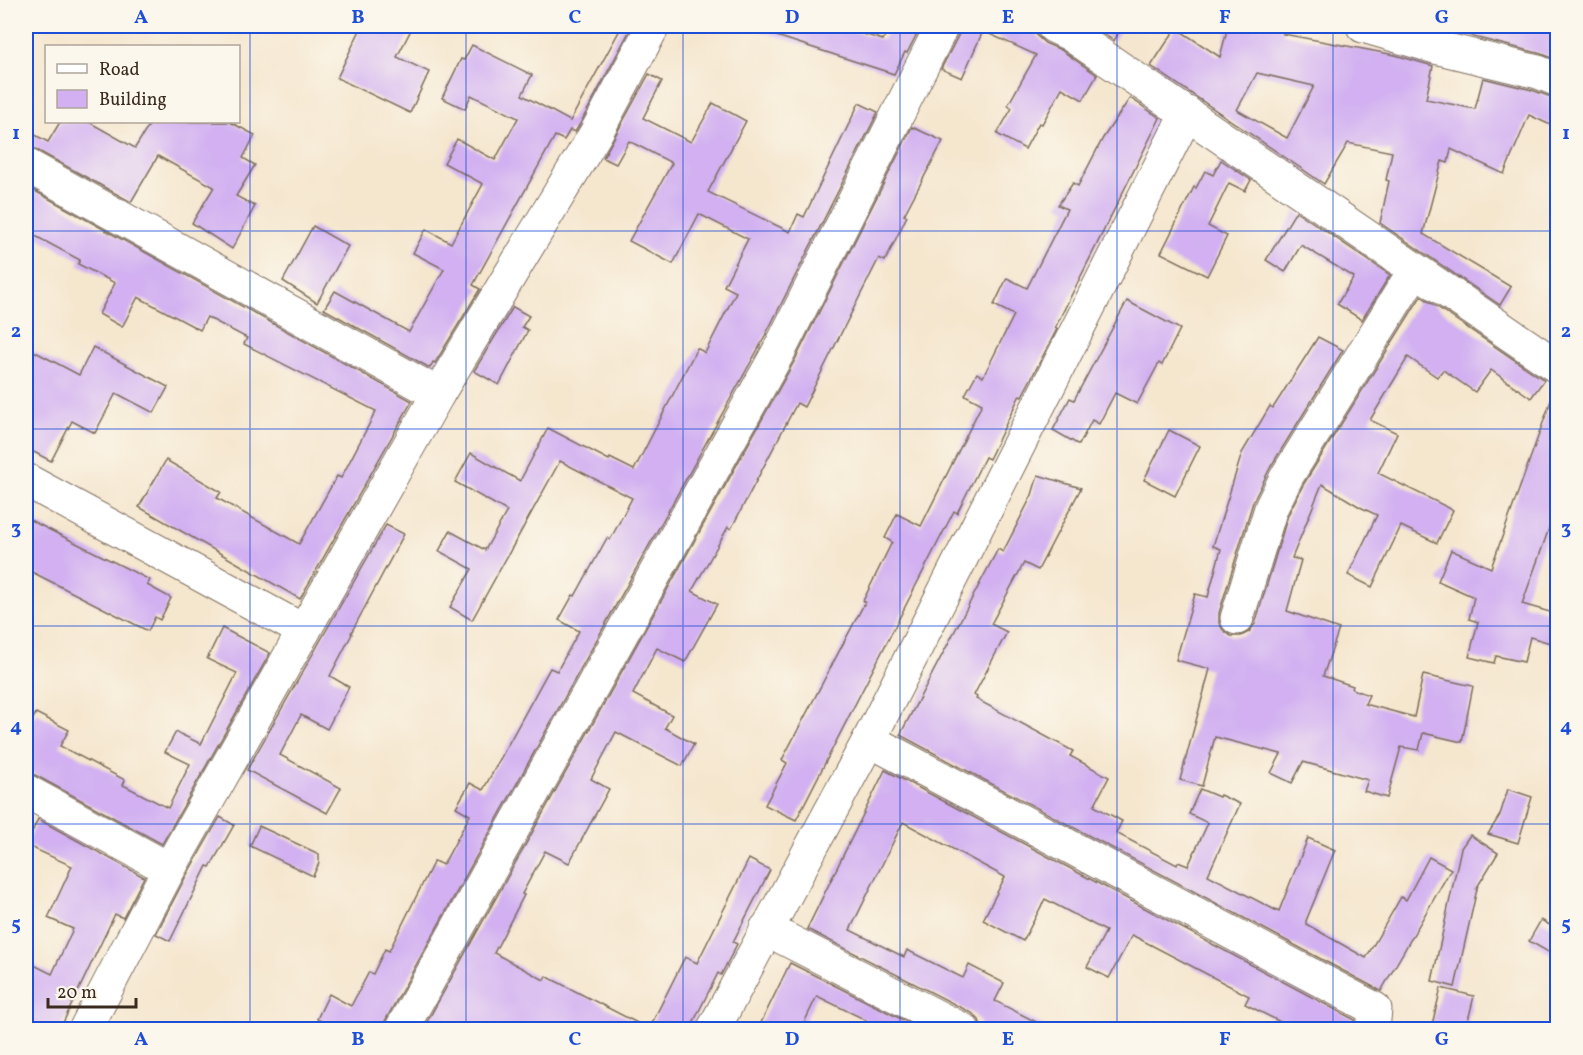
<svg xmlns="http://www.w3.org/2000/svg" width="1583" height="1055" font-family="Vollkorn,serif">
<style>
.building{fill:#d2b0f1;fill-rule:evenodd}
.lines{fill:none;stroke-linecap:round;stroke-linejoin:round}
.minor-casing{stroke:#7c6c5c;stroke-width:35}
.minor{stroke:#fff;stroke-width:33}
.grid{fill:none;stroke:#1d4ed8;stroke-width:1.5;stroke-opacity:0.55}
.neatline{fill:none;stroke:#1d4ed8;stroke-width:2}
.grid-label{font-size:20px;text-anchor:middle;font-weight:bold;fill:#1d4ed8}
</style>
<rect width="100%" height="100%" fill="#fbf7ec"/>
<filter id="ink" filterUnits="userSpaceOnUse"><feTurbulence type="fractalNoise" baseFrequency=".0167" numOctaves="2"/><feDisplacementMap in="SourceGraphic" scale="12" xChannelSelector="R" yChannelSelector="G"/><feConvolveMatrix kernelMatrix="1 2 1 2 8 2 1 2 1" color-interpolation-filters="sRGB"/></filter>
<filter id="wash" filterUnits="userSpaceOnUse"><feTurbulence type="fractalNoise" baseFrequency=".008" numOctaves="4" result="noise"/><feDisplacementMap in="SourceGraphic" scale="24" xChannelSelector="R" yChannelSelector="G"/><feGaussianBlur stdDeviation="1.35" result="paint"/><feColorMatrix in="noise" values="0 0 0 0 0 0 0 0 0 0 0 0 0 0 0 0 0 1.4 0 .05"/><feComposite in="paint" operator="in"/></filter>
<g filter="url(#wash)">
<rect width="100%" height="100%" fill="#f5e6ce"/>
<g id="blocks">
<g class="building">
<path d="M362 26H413L397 57 429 72 410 113 337 78Z"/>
<path d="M622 26H632L580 124 575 132 570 130 564 140 555 136 473 285 480 289 435 363 433 362 430 368 324 309 335 291 409 332 444 269 413 253 426 229 451 243 483 184 444 163 457 139 495 160 518 118 471 95 465 109 442 98 461 59 464 60 472 45 532 75 522 95 570 121Z"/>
<path d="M759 26H838L883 40 890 26H921L907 53 905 52 894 74 758 30Z"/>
<path d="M961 26H1035L1037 36 1045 43 1061 50 1097 75 1083 100 1062 88 1042 124 1039 123 1025 149 997 134 1012 108 1008 105 1036 55 983 31 962 78 941 69 959 34Z"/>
<path d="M1091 26H1122L1114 41Z"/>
<path d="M1228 26H1285L1283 34 1395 55 1433 66 1426 99 1475 109 1483 78 1532 90 1551 97 1557 98V128L1529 115 1504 174 1451 149 1448 163 1442 161 1423 234 1511 287 1500 305 1380 223 1389 181 1386 180 1392 152 1348 143 1324 184 1151 66 1176 28 1220 57ZM1257 73 1314 86 1287 138 1237 110Z"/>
<path d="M1448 26H1557V60L1542 54 1474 37Z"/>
<path d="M649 74 662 81 643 118 691 142 713 103 746 121 708 192 790 232 798 214 804 217 859 103 878 112 762 342 385 1021 382 1029H337L317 1019 329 994 351 1006 369 972 373 974 385 949 389 951 434 861 443 865 470 815 456 807 470 783 483 790 550 668 557 671 579 631 559 620 573 595 575 596 607 538 610 540 632 498 560 461 472 620 450 607 472 569 439 551 450 531 485 550 507 511 455 482 471 453 520 481 548 428 609 460 610 458 634 470 697 348 705 353 736 292 724 286 748 239 699 214 673 264 629 241 672 163 629 141 616 164 603 158Z"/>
<path d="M1130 98 1160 118 1055 328 1057 329 1022 396 1020 395 989 459 985 457 957 513 954 511 796 820 765 805 787 763 782 760 865 602 863 601 892 542 885 538 897 514 921 526 982 404 965 395 977 373 983 377 1014 315 994 305 1007 278 1027 288 1067 209 1058 205 1073 183 1078 186 1103 138Z"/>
<path d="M60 122H89L135 148 151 122H230L255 135 243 158 255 165 236 196 255 206 232 249 192 223 214 187 158 156 131 202 35 149 26 146V130L48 142Z"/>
<path d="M912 127 943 141 904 215 907 216 885 261 879 258 804 407 797 403 731 529 728 527 692 591 717 604 685 662 657 648 633 694 672 715 665 728 694 744 682 766 616 732 591 779 609 789 569 863 545 851 522 894 524 895 494 953 544 980 546 976 649 1029 685 957 697 963 749 859 770 870 733 942 737 944 721 975 718 973 690 1029H423L795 360Z"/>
<path d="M1221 160 1251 180 1245 191 1229 183 1208 226 1227 236 1207 276 1161 253 1194 187 1196 188 1205 171 1213 175Z"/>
<path d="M26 186 412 401 300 599 139 507 166 460 221 492 217 498 299 544 337 476 341 478 376 411 244 344 247 338 207 317 200 330 138 297 122 327 99 314 115 283 78 264 80 260 26 231Z"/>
<path d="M1296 211 1390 275 1362 320 1337 304 1354 277 1301 245 1285 272 1266 260Z"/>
<path d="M313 226 348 246 317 303 283 281Z"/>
<path d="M1421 296 1544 380 1531 398 1491 370 1475 392 1443 370 1437 377 1408 357 1370 420 1397 433 1378 473 1453 510 1437 543 1401 526 1372 587 1348 575 1377 515 1360 507 1322 484 1292 558 1301 560 1287 611 1339 629 1323 676 1353 686 1352 689 1369 695 1365 704 1414 717 1423 675 1473 686 1462 742 1423 733 1419 750 1401 747 1387 798 1364 791 1368 780 1303 762 1292 783 1271 773 1281 754 1215 737 1202 786 1180 780 1210 669 1176 660 1195 594 1208 597 1221 549 1213 546 1242 453 1270 406 1273 408 1318 337 1343 350 1271 466 1253 502 1219 613V623L1223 630 1231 636H1241L1249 632 1255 624 1288 515 1303 485Z"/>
<path d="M1127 301 1180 329 1162 365 1159 363 1137 404 1115 393 1099 424 1092 420 1079 445 1053 430 1070 398 1074 400Z"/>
<path d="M513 307 529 316 522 327 528 330 499 385 474 371Z"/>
<path d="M26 347 79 375 93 347 168 387 154 413 116 393 95 433 72 421 51 461 26 448Z"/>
<path d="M1554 392H1557V506L1522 604 1557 614V645L1530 637 1524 662 1496 656 1494 663 1469 657 1478 622 1469 619 1474 597 1438 581 1451 550 1491 568Z"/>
<path d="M1169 430 1200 446 1175 496 1144 480Z"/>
<path d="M1038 475 1081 488 1038 570 1024 563 991 624 1007 632 974 695 977 697 976 699 1073 751 1070 756 1109 777 1094 806 1122 821 1116 833 1177 865 1178 862 1188 866 1208 823 1189 814 1200 789 1219 797 1220 795 1240 804 1208 875 1275 910V909L1279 911 1308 838 1335 850 1306 921V924L1366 958 1401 897 1406 900 1429 857 1451 869 1381 991 900 735 998 549 1003 552 1032 495Z"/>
<path d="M26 518 150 580 147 585 171 598 160 620 155 617 148 631 26 569Z"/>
<path d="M386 525 404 534 351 633 352 634 330 676 349 687 327 729 301 715 280 755 341 788 327 813 247 770Z"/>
<path d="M222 628 270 653 162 844 35 775 26 772V733L36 713 69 730 60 746 125 780 123 785 168 808 190 764 165 752 176 732 201 744 237 673 207 659Z"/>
<path d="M885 770 1355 1020 1354 1029H1294L1245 1004 1249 996 1132 935 1109 978 1087 967 1106 931 1045 899 1023 941 983 920 1005 877 903 822 850 930 904 957 907 950 963 978 969 965 1004 983 995 1001 1050 1029H982L979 1020 972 1013 807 929Z"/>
<path d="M1508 789 1532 797 1518 843 1488 834 1500 815Z"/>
<path d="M220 817 234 825 210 867 207 866 170 941 156 934 185 878Z"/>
<path d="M38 819 144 877 123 918 115 914 60 1029H26V961L52 974 73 929 48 918 72 866 26 845Z"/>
<path d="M259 826 319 854V863L313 876 250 846Z"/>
<path d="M1470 835 1498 853 1476 889H1477L1455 987 1432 981 1461 848Z"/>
<path d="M1541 920 1557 929V957L1529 941Z"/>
<path d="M790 963 921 1029H861L866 1020 817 996 801 1029H758Z"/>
<path d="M1441 988 1474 996 1466 1029H1431Z"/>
</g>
</g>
</g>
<g filter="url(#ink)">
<use href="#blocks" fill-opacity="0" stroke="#7c6c5c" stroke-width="1.5"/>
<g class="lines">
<g class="minor-casing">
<g id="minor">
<path d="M1053 26 1070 34 1558 367"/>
<path d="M1363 26 1435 47 1538 72 1558 80"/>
<path d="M26 165 438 394"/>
<path d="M26 480 304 631"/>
<path d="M1237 618 1271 508 1287 476 1415 270"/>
<path d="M869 740 1375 1009 1373 1030"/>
<path d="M26 791 169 869"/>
<path d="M766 929 963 1030"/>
<path d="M85 1030 169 869 438 394 596 133 653 26"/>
<path d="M401 1030 779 351 942 26"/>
<path d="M713 1030 869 740 1187 113"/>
</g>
</g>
<use href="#minor" class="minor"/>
</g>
</g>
<path class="grid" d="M250 26V1030M466 26V1030M683 26V1030M900 26V1030M1117 26V1030M1333 26V1030M26 231H1558M26 429H1558M26 626H1558M26 824H1558"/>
<rect width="1583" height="1055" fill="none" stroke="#fbf7ec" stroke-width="66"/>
<rect x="45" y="45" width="195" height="78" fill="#fbf7ec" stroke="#aea59a" stroke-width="1.5"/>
<rect x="57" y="64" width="30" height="9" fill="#ffffff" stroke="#aea59a" stroke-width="1.5"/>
<text x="99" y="75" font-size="18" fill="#3b2a1e">Road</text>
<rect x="57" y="90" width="30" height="18" fill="#d2b0f1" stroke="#aea59a" stroke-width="1.5"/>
<text x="99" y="105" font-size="18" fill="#3b2a1e">Building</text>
<path d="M48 998v9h88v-9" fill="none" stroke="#3b2a1e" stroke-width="3"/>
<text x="57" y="998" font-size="18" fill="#3b2a1e" stroke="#fbf7ec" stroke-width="4.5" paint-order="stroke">20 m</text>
<rect x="33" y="33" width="1517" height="989" class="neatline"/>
<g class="grid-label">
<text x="141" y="23">A</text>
<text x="358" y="23">B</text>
<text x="575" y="23">C</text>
<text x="792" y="23">D</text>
<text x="1008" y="23">E</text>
<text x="1225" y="23">F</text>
<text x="1442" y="23">G</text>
<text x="16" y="139">1</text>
<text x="1566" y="139">1</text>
<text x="16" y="337">2</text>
<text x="1566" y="337">2</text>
<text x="16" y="534">3</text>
<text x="1566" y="534">3</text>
<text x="16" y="732">4</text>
<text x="1566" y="732">4</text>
<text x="16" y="930">5</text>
<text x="1566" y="930">5</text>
<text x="141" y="1045">A</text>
<text x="358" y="1045">B</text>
<text x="575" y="1045">C</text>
<text x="792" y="1045">D</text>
<text x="1008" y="1045">E</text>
<text x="1225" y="1045">F</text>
<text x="1442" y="1045">G</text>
</g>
</svg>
